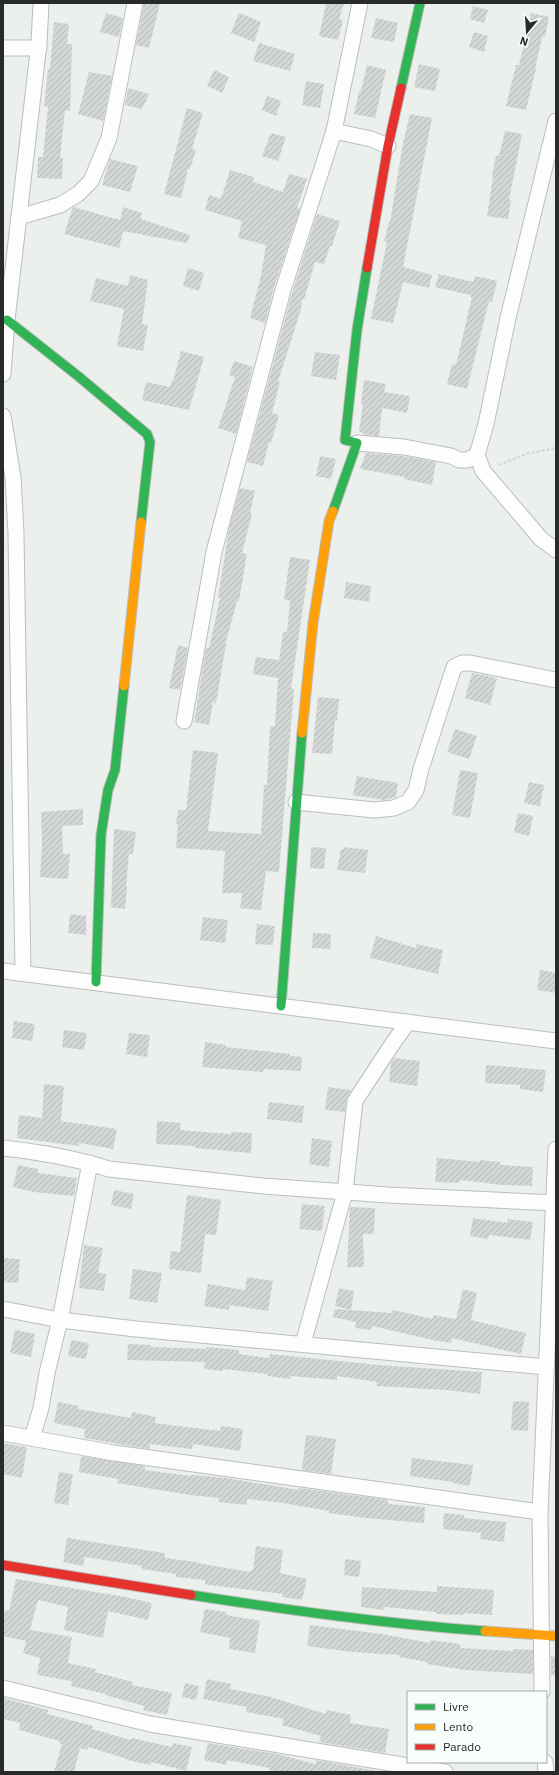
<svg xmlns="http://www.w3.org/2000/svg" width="559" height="1775" font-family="'IBM Plex Sans',sans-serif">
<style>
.building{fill:url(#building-hatch)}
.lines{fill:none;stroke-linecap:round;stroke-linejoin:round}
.street-casing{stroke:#bbbebc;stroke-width:17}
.fast-casing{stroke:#bbbebc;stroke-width:11}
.slow-casing{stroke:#bbbebc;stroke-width:11}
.jam-casing{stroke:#bbbebc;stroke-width:11}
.path{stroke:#d6d6d6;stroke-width:2.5;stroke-dasharray:3 2;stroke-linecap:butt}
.street{stroke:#fcfdfc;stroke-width:15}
.fast{stroke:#30b455;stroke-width:9}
.slow{stroke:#ff9f0a;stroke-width:9}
.jam{stroke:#e5322d;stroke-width:9}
</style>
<defs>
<pattern id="building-hatch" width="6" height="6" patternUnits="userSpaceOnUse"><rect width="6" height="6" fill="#d2d6d4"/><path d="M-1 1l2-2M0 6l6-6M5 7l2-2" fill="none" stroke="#b4b8b6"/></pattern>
</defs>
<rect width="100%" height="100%" fill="#ebf0ed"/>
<g class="building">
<path d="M144 3H160L149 48 136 45Z"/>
<path d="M326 3H344L339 19 343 20 338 40 319 36Z"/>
<path d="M473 6 488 10 484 23 470 19Z"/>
<path d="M106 13 123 18 119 37 100 32Z"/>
<path d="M239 13 261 22 254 42 231 33Z"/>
<path d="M531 13 549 17 545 37H542L535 69H536L526 110 506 106 516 65H519L524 44Z"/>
<path d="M376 18 398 23 394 42 371 38Z"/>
<path d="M54 22 69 24 67 44H72L70 111 65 110 60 158H63L62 179 37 178 38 157H43L48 107 44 106 48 69H50Z"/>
<path d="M474 32 488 36 484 52 469 47Z"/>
<path d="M259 43 295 54 290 71 253 61Z"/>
<path d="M419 64 440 69 435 91 414 87Z"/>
<path d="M367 65 386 70 375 118 354 114 359 91H361Z"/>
<path d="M214 70 229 77 222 93 207 86Z"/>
<path d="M89 72 112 76 103 121 78 114Z"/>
<path d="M306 81 324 84 320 108 302 105Z"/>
<path d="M128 88 149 94 142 109 125 105Z"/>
<path d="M267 96 281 101 276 116 262 110Z"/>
<path d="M187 108 203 113 192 149 196 150 190 169H188L181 198 164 194Z"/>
<path d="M410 114 432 118 403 267 432 275 429 288 403 282 393 323 371 319 387 242H384L389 222H390L403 143Z"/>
<path d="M505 131 522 134 509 200H511L508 219 487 216 493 177 492 176 496 156H499Z"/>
<path d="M271 133 286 137 278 161 262 156Z"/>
<path d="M110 159 138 166 130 192 102 185Z"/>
<path d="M230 170 254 177 253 182 283 192 289 174 307 179 297 208 300 209 274 287 265 323 250 318 261 276 266 245 238 238 242 221 205 210 209 195 221 199Z"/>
<path d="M73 207 120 220 123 207 142 213 141 219 190 235 187 243 123 231 119 248 64 234Z"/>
<path d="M317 214 340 221 332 246H330L324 264 315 262 304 300 302 299 301 309 278 382H280L272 413 279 415 271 443 269 442 263 466 247 462 292 293Z"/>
<path d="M188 268 204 273 199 291 183 286Z"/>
<path d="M439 274 473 282 475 276 497 281 492 302 489 301 467 389 447 384 452 364 456 365 472 297H470V295L435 287Z"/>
<path d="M130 275 148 280 142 324 148 325 143 351 117 346 124 309 90 301 96 278 128 286Z"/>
<path d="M181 351 204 357 189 410 142 400 146 382 170 387 172 380 173 381Z"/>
<path d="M315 352 340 355 336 380 311 376Z"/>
<path d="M234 361 253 367 236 434 218 428 235 377 229 375Z"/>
<path d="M364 380 386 384 384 392 410 396 407 413 382 408 379 436 366 435 359 431 363 404H361Z"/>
<path d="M366 453 403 456 436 462 432 485 404 479 405 477 360 469Z"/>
<path d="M320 456 336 459 331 479 316 476Z"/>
<path d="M240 488 255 491 250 513 252 514 242 553 247 554 239 601H237L227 638 216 703 213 702 209 725 194 722 206 648H209L220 598 218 597 229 529Z"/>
<path d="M290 557 310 560 291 688 294 689 279 872 266 871 261 910 240 908 242 893H222L225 851 176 848 178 824H176L178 810H186L193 750 218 753 208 831 261 834 264 785H267L270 726H275L278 678 253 674 256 657 279 660 283 632H287L290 601 284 599Z"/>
<path d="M346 582 371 586 369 602 344 598Z"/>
<path d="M178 645 188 648 180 690 169 688Z"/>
<path d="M472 673 497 678 490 705 465 698Z"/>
<path d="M318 697 339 699 337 721 335 720 332 754 312 753Z"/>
<path d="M455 729 477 736 469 759 447 752Z"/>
<path d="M460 770 478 773 470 818 452 815Z"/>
<path d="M357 776 398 783 396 797 383 800 353 795Z"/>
<path d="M529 782 544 785 540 806 524 803Z"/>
<path d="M83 809V825L62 826 63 854H70L68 879 40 877 42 844 41 812Z"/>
<path d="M518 813 533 816 529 836 514 832Z"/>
<path d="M114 829 136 832 133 854H129L126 886 127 887 125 909 111 907Z"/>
<path d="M311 847 326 848 324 869 310 868Z"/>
<path d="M345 847 368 850 365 873 337 870 341 849H344Z"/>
<path d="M70 914 86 916V935L68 933Z"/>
<path d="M203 917 228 920 225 943 200 940Z"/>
<path d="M257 924 275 926 273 945 255 944Z"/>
<path d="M313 933 331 934 330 949 312 948Z"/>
<path d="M376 936 416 948 417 944 443 950 438 974 370 958Z"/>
<path d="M540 970 556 973V993L537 990Z"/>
<path d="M14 1021 35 1024 32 1041 12 1038Z"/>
<path d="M64 1030 87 1033 84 1050 62 1047Z"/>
<path d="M129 1033 150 1035 147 1057 126 1054Z"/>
<path d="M205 1042 226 1045V1047L290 1054V1056L302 1057 301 1071 264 1069 263 1072 202 1067Z"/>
<path d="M394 1058 420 1061 417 1086 389 1082 391 1062Z"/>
<path d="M486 1065 546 1070 543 1092 520 1089V1085L485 1083Z"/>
<path d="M44 1084 64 1086 61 1121 117 1129 113 1149 79 1143V1146L17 1138 19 1115 42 1118Z"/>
<path d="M328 1087 351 1090 346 1100 345 1112 325 1110Z"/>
<path d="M269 1102 304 1106 302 1123 267 1119Z"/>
<path d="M157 1121 181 1123 180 1130 231 1134V1132L252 1133 251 1153 195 1148V1146L156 1144Z"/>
<path d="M312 1138 332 1141 329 1167 309 1164Z"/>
<path d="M437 1158 480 1162V1160L500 1162V1165L533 1167 532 1186 502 1185 460 1180 459 1183 435 1182Z"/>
<path d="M18 1165 38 1169V1173L77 1178 74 1196 34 1192 13 1187Z"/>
<path d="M114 1190 134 1194 131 1209 111 1205Z"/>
<path d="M187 1195 221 1200 216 1235 205 1234 201 1273 169 1269 171 1251 180 1252Z"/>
<path d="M302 1204 325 1206 322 1231 299 1229Z"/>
<path d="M350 1207 375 1208 374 1234H363L364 1267H347Z"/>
<path d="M473 1218 507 1223 508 1219 533 1222 530 1240 489 1235 488 1239 470 1236Z"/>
<path d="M84 1245 103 1248 98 1273 106 1274 104 1291 79 1288Z"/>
<path d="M3 1258 20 1259 18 1283 3 1282Z"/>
<path d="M133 1269 162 1273 157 1303 129 1299Z"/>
<path d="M247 1277 273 1281 268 1311 230 1305 229 1310 204 1306 208 1284 245 1290Z"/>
<path d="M339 1288 354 1291 351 1310 335 1306Z"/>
<path d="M463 1289 477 1293 471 1320 526 1333 521 1354 452 1338 451 1343 433 1340 372 1326 371 1330 355 1328 356 1322 333 1317 335 1309 392 1313 393 1310 433 1319V1315L456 1319Z"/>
<path d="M15 1330 35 1334 31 1357 10 1353Z"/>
<path d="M71 1340 89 1343 86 1359 68 1356Z"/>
<path d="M128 1344 151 1345V1347L206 1349V1347L239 1350V1354L269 1358 270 1354 378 1365 482 1372 480 1394 446 1390 376 1386 377 1382 337 1376V1380L291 1376 290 1379 267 1376 268 1374 223 1369V1371L204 1369 205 1362 127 1360Z"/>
<path d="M513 1401 529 1402 528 1431 511 1430Z"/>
<path d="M58 1402 79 1406 78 1409 131 1418 132 1412 156 1417 155 1423 220 1431 221 1426 243 1429 240 1451 193 1444 192 1449 150 1444 149 1449 84 1438 85 1429 54 1423Z"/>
<path d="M306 1435 336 1439 331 1474 302 1470Z"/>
<path d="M3 1443 27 1447 22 1478 3 1474Z"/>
<path d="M81 1456 145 1466V1470L191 1476 192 1475 226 1478 299 1490V1488L388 1500V1504L425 1507 424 1523 365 1518 329 1513V1511L283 1503 247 1499V1505L218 1502 219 1498 190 1495 117 1483 118 1479 79 1472Z"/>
<path d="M412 1458 473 1465 470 1486 452 1483 453 1482 410 1476Z"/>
<path d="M59 1472 73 1474 68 1505 54 1503Z"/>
<path d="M444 1513 464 1515V1518L506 1522 504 1542 480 1539 481 1533 443 1529Z"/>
<path d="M67 1538 165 1553V1558L197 1562V1563L250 1572 251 1570H253L256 1546 283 1550 280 1573 307 1579 302 1600 282 1597 283 1594 209 1585 205 1584V1580L176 1577V1574L142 1569V1566L85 1557 83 1566 63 1562Z"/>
<path d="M345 1559 361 1561 359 1577 344 1575Z"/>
<path d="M16 1579 126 1597 152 1603 148 1620 108 1611 103 1638 64 1630 68 1607 38 1600 30 1630 72 1637 68 1663 96 1669 95 1672 133 1682 132 1685 172 1693 167 1715 143 1710 144 1706 105 1695 106 1694 71 1686 72 1681 37 1675 40 1658 23 1653 26 1641 3 1636V1620L5 1610 9 1611Z"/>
<path d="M437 1586 494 1590 492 1615 463 1613V1615L436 1614V1612L384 1607 383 1610 361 1607 362 1587 437 1592Z"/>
<path d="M205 1609 226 1612V1615L260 1621 255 1653 229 1649 230 1638 200 1632Z"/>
<path d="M310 1625 382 1634 430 1643V1640L460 1644V1648L513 1651 514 1649 533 1650V1674L466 1670 427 1664V1662L399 1657V1655L352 1652 307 1646Z"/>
<path d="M551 1656 556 1657V1676L551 1675Z"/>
<path d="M207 1679 231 1684 230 1689 267 1696 326 1714 327 1710 351 1715 350 1723 389 1729 385 1753 319 1742 321 1736 282 1725 284 1719 246 1712 247 1707 203 1699Z"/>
<path d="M185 1683 199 1686 196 1700 182 1697Z"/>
<path d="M3 1698 48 1710 47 1714 93 1726 92 1729 131 1740 132 1738 172 1747 173 1743 192 1747 186 1771 151 1762 150 1765 127 1760V1759L88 1747 87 1750 80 1748 74 1772H54L62 1744H60V1741L19 1730 20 1723 3 1719Z"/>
<path d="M208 1743 277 1754 315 1764 316 1760 382 1772H277L269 1770 270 1768 227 1760 226 1765 204 1760Z"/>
</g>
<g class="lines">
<g class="street-casing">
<g id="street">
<path d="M360 3 334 131 371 139 388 146"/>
<path d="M3 48H39"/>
<path d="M19 217 60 205 78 194 91 181 109 138 135 3"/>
<path d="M3 374 7 320 39 43 41 3"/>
<path d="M3 416 13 477 16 533 23 973"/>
<path d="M357 443 404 447 451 456 459 460H468L477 455 486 424 508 318 556 121"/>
<path d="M477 455 483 471 541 539 556 550"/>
<path d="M184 721 214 552 283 290 334 131"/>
<path d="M296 802 374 810 394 808 408 802 416 790 421 769 454 667 462 663H470L556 680"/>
<path d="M3 971 556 1041"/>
<path d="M3 1148C39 1152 75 1158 109 1169L263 1186 388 1195 556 1203"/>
<path d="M3 1309 60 1320 136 1329 546 1367"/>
<path d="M303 1344 345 1192 355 1101 391 1046 408 1022"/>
<path d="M3 1433 114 1453 540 1512"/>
<path d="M32 1438 41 1408 47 1373 60 1320 90 1163"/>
<path d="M3 1688 150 1724 445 1772"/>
<path d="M542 1692 540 1512 556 1149"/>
<path d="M545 1762 546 1772"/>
</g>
</g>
<g class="fast-casing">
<g id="fast">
<path d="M401 88 420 3"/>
<path d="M7 320 78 376 147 434 150 442 141 522"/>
<path d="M333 511 357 443 345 440 357 330 367 268"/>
<path d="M96 982 101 835 108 790 115 770 124 686"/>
<path d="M281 1006 302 733"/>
<path d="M191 1595C289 1610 386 1624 485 1631"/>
</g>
</g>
<g class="slow-casing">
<g id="slow">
<path d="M124 686 141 522"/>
<path d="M302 733 313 623 329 521 333 511"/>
<path d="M485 1631 556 1636"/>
</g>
</g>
<g class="jam-casing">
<g id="jam">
<path d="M367 268 388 146 401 88"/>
<path d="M3 1565 191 1595"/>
</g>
</g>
<path class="path" d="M499 465 526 454 556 448"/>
<use href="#street" class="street"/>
<use href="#fast" class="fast"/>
<use href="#slow" class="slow"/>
<use href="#jam" class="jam"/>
</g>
<rect width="559" height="1775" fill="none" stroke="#292b2a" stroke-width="8"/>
<rect x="407" y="1691" width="140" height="72" fill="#f7fefa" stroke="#a5aaa7"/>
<rect x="415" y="1704" width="20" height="6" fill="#30b455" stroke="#a5aaa7"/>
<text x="443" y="1711" font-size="12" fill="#292b2a">Livre</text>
<rect x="415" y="1724" width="20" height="6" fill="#ff9f0a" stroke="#a5aaa7"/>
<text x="443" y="1731" font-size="12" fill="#292b2a">Lento</text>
<rect x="415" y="1744" width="20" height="6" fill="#e5322d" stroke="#a5aaa7"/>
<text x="443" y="1751" font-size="12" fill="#292b2a">Parado</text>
<g transform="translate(527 32) rotate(198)" stroke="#f7fefa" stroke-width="3" paint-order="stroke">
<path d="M0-3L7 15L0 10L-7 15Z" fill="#292b2a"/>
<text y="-6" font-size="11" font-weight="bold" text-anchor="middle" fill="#292b2a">N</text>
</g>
</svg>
